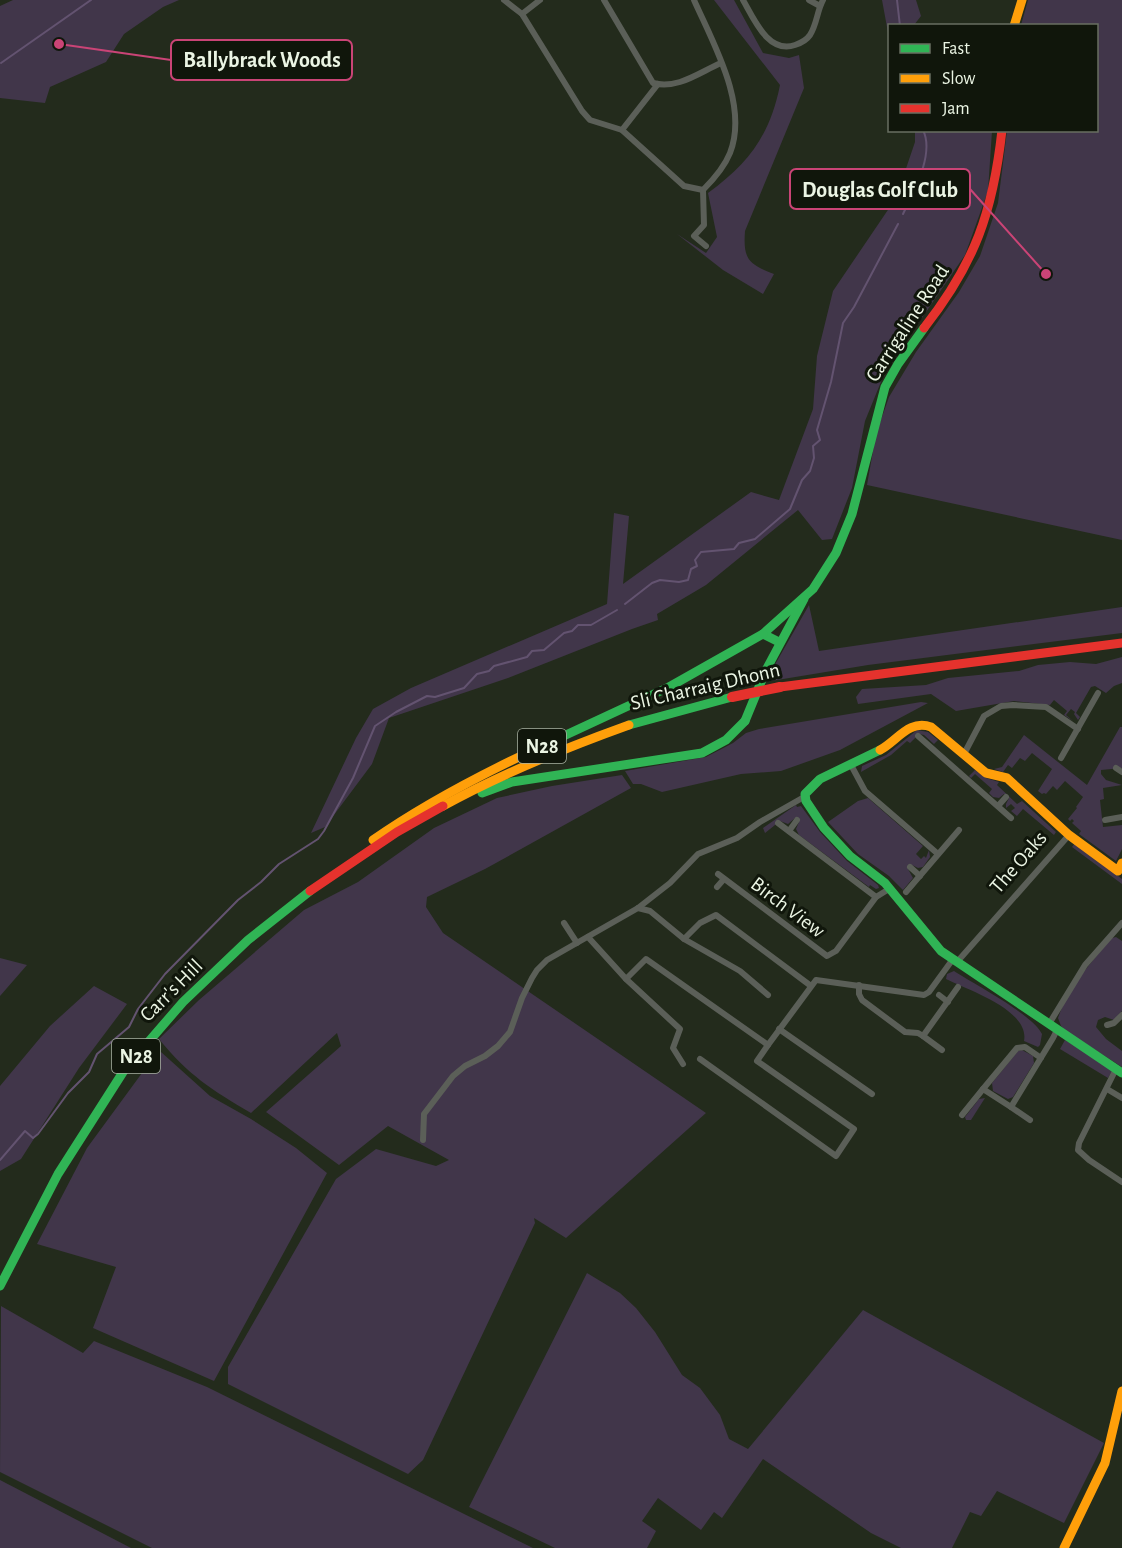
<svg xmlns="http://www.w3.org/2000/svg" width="1122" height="1548" font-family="'Alegreya Sans',sans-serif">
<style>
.green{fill:#41364a}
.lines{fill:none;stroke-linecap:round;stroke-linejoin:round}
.stream{stroke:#635370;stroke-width:2}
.street{stroke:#5b5f58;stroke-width:6}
.fast{stroke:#30b455;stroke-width:9}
.slow{stroke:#ff9f0a;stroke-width:9}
.jam{stroke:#e5322d;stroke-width:9}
.jam-bridge{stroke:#e5322d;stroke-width:10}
.labels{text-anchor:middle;stroke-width:6;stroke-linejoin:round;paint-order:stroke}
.shield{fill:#10160b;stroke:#a9b2a3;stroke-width:1.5}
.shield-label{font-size:20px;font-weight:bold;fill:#ebf5e4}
.street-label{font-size:21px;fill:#ebf5e4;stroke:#10160b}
.leader{fill:none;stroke:#ca4476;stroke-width:2}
.callout-dot{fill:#ca4476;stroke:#10160b;stroke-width:2}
.callout{fill:#10160b;stroke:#ca4476;stroke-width:2}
.callout-label{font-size:22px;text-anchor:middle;font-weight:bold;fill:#ebf5e4}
</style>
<rect width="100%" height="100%" fill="#232b1c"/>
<g class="green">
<path d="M13 0H179L163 7 124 34 106 62 50 87 45 103 0 98V6Z"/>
<path d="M714 0H734L763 53 789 58 799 55 804 88 745 231C743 259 748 264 774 274L763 294 723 270 677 234 706 253 717 237 708 193C749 163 770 135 780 85Z"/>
<path d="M882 0H916L921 16 914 25 890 26 889 38Z"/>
<path d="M1028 0H1122V540L867 485 876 434 889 397 916 352 959 292 980 256 998 203 1007 131 1096 130V26L1021 25Z"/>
<path d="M915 131H992L988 191 965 255 885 372 865 421 852 488 832 539 822 540 798 510 706 585 657 614 658 620 632 629 508 678 389 718 372 764 325 827 311 833 356 738 373 709 411 688 607 604 614 513 629 516 623 584 751 492 779 500 813 409 817 356 833 291 896 198 915 142Z"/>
<path d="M809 605 819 651 1122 607V633L868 665 765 682Z"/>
<path d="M1122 657V683L1114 686 1106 693 1095 686 1091 687 1076 713 1080 717 1078 720 1074 714 1075 712 1071 709 1066 715 1073 721 1064 715 1067 711 1054 700 1050 705 1014 701 956 711 931 694 858 704 856 697 862 689 926 685 948 678 1019 671 1038 665 1070 662 1096 664Z"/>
<path d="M921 702 928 703 840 750 781 771 741 774 662 792 641 784H633L625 771 706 757 733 743 746 733 759 729Z"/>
<path d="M1120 727H1122V768L1101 770V774L1106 780 1122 785 1103 788 1104 799 1100 800 1103 827 1122 825V849L1116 861 1079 834 1081 831 1072 823 1074 821 1072 819 1070 821 1068 819 1077 808 1076 807 1083 797 1065 781 1057 790 1053 786 1046 794 1044 793 1042 794 1038 791 1052 769 1032 753 1025 761 1020 758 1012 768 1008 765 1003 772 994 769 1002 767 1024 735 1087 785Z"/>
<path d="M917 730 928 732 938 740 934 744 924 735 919 734 910 743 907 741 891 755 861 772 862 766 886 755Z"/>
<path d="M975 770 986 778 999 782 997 785 1017 804 1022 801 1056 832 1054 835 1023 809 1017 816 1011 811 1015 808 1011 804 1006 808V804L1009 798 1004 794 999 798 993 797 989 793 992 789 975 774 971 778 969 776Z"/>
<path d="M622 775 631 788 485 869 427 897 426 907 443 933 706 1113 566 1238 534 1218 535 1223 423 1460 408 1474 228 1384V1367L336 1179 376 1149 436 1166 449 1160 388 1126 339 1165 266 1112 341 1046 337 1033 251 1113C212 1090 188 1075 159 1039L199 1000 304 910 358 882 434 828 497 798 552 786Z"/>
<path d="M868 798 923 846 916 854 921 859 924 856 926 858 929 850 930 857 923 867 918 868 912 865 908 869 913 878 903 890 889 876 858 854 828 822 858 801Z"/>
<path d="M796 805 797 807 801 806 820 832 847 861 878 885 879 888 876 889 870 885 869 887 799 835 796 829 799 822 795 818 788 824 780 821 765 833 763 828Z"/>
<path d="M1075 843 1122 879V884L1072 847Z"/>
<path d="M1116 937 1122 941V1011L1114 1020 1105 1017 1098 1020 1096 1027 1106 1039 1122 1051V1067L1066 1031 1061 1026 1058 1018C1069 987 1092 961 1112 938Z"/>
<path d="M0 958 27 965 0 996Z"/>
<path d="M954 971C974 984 1032 1014 1042 1034L1040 1045 1038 1047 1024 1041C1030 1010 968 990 946 979L947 974Z"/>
<path d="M94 986 127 1004 79 1068 21 1159 0 1171V1086L50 1026Z"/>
<path d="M1065 1040 1113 1069 1108 1078 1060 1049Z"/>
<path d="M1022 1050 1033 1056 1034 1063 1013 1097 1008 1099 993 1091 992 1083 1018 1051Z"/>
<path d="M161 1052 210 1096 251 1119 296 1148 327 1173 214 1381 93 1328 116 1267 37 1244 87 1148 142 1073Z"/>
<path d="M985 1098 971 1120H966L965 1117 979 1099Z"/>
<path d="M587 1273 620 1293 636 1308 655 1332 682 1375 700 1388 720 1415 729 1439 748 1449 863 1310 1104 1443 1064 1523 997 1491 981 1516 970 1512 952 1548H901L871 1533 763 1459 722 1518 714 1512 701 1530 658 1498 642 1521 656 1531 647 1548H555L469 1507Z"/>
<path d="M1 1306 83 1353 94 1341 207 1387 533 1548H152L0 1472Z"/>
<path d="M0 1480 131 1548H0Z"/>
</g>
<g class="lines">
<g class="stream">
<path d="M897 0 900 26"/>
<path d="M1 63 91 0"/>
<path d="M903 214C913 193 935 154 923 130"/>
<path d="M625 604 652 583 660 580 679 582 688 580 691 569 697 566 695 560 701 552 734 549 739 543 755 539 790 509 802 480 810 471 814 458 813 446 820 440 817 430 831 382 843 323 854 307 898 224"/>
<path d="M0 1160 25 1131 33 1138 38 1134 68 1093 89 1072 97 1054 129 1027 138 1009 165 974 238 900 261 882 279 864 318 839 324 831 353 778 375 726 396 712 427 696 435 697 464 688 477 674 489 671 494 666 527 657 532 651 544 650 564 633 572 631 578 625H591L617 610"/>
</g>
<g class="street">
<path d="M504 0 522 14 582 111 590 120 622 130 684 186 703 190"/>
<path d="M604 0 653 83C677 90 700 72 721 63"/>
<path d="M694 0C713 43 749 105 730 153 724 168 714 179 703 190L704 225 694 236 706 246"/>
<path d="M743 0C754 19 768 54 795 45 801 43 806 41 810 35 817 24 817 11 823 0"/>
<path d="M809 0 820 6"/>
<path d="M522 14 540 0"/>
<path d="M622 130 658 84"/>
<path d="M918 736 1011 818"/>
<path d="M964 754 984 716 1001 706 1013 705 1046 707 1078 729"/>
<path d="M1061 758 1098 693"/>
<path d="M851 765 865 791 938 854"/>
<path d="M1116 768 1122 772"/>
<path d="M998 806 1006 797"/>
<path d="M1105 820 1122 817"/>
<path d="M778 823 876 897 889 889"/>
<path d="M789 831 797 820"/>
<path d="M910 867 920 876"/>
<path d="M718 874 827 956 836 951 876 897"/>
<path d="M717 887 724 879"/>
<path d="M906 892 959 830"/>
<path d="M638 908 650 911 684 939 740 971 768 995"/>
<path d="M564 923 577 943"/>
<path d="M588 937 626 979 680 1029 673 1048 683 1064"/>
<path d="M684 939 700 923 716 915 811 986"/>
<path d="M957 962 1069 835"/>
<path d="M626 979 646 959 768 1045 816 980 924 995 929 992 953 959"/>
<path d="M859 985V994L862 1000 905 1032 918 1033 923 1036 958 987"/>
<path d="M939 995 948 1002"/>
<path d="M1049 1024 1085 965 1122 923"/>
<path d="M1107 1025 1114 1023 1122 1015"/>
<path d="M779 1029 872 1094"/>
<path d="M923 1036 942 1050"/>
<path d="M1041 1058 1025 1047 1017 1048 983 1089 1011 1107 1053 1038 1057 1030"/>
<path d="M700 1059 836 1156 854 1129 757 1061 768 1045"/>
<path d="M1116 1069 1079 1143 1078 1150 1089 1160 1122 1182"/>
<path d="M1107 1089 1122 1098"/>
<path d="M1011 1107 1030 1120"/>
<path d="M962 1115 983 1089"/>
<path d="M423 1140 424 1114 453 1076 465 1066 485 1056 498 1046 510 1032 522 998 532 978 537 970 547 960 638 908 670 883 698 854 737 838 760 822 804 797"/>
</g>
<g class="fast">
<path d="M779 642 763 634 813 589 836 553 852 514 885 387 898 364 924 328"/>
<path d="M745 721 766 670 804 599"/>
<path d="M629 725 732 697"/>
<path d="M540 747 669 687 763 634"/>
<path d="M880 750 820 779 805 794 806 801 824 828 850 856 885 883 941 951 1122 1073"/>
<path d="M482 793 512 782 702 753 726 740 745 721"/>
<path d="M0 1286 58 1174 125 1069 183 1002 248 940 310 891"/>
</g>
<g class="slow">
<path d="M1014 26 1022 0"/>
<path d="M880 750C897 741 909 719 931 727L986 773 1007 778 1069 835 1118 871 1122 863"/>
<path d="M443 806C503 773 565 748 629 725"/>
<path d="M373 840C426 803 482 774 540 747"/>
<path d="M1064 1548 1105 1463 1122 1391"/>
</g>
<g class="jam">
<path d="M924 328C975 263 993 212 1002 130"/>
<path d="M780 687 1122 643"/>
<path d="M310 891 397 832 443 806"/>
</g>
<path class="jam-bridge" d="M732 697 780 687"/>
</g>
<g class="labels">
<g class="shield">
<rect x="518" y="729" width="48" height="34" rx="4.5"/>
<rect x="112" y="1039" width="48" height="34" rx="4.5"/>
</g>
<g class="shield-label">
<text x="542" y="753">N28</text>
<text x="136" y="1063">N28</text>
</g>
<g class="street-label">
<text transform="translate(907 323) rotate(-57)" y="7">Carrigaline Road</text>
<text transform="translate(705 686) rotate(-13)" y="7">Sli Charraig Dhonn</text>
<text transform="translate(1018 862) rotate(-49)" y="7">The Oaks</text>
<text transform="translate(788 907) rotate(37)" y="7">Birch View</text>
<text transform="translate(171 990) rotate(-45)" y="7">Carr's Hill</text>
</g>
</g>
<path class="leader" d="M59 44L171 60M1046 274L970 189"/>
<g class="callout-dot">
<circle cx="59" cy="44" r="6"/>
<circle cx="1046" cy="274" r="6"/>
</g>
<g class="callout">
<rect x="171" y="40" width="181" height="40" rx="6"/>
<rect x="790" y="169" width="180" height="40" rx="6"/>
</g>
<g class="callout-label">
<text x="262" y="67">Ballybrack Woods</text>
<text x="880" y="197">Douglas Golf Club</text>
</g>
<rect x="888" y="24" width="210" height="108" fill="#10160b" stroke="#686f62" stroke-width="1.5"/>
<rect x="900" y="44" width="30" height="9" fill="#30b455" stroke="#686f62" stroke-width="1.5"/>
<text x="942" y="54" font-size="18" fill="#ebf5e4">Fast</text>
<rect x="900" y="74" width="30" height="9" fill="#ff9f0a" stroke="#686f62" stroke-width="1.5"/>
<text x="942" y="84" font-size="18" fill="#ebf5e4">Slow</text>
<rect x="900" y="104" width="30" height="9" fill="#e5322d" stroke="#686f62" stroke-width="1.5"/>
<text x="942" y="114" font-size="18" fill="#ebf5e4">Jam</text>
</svg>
